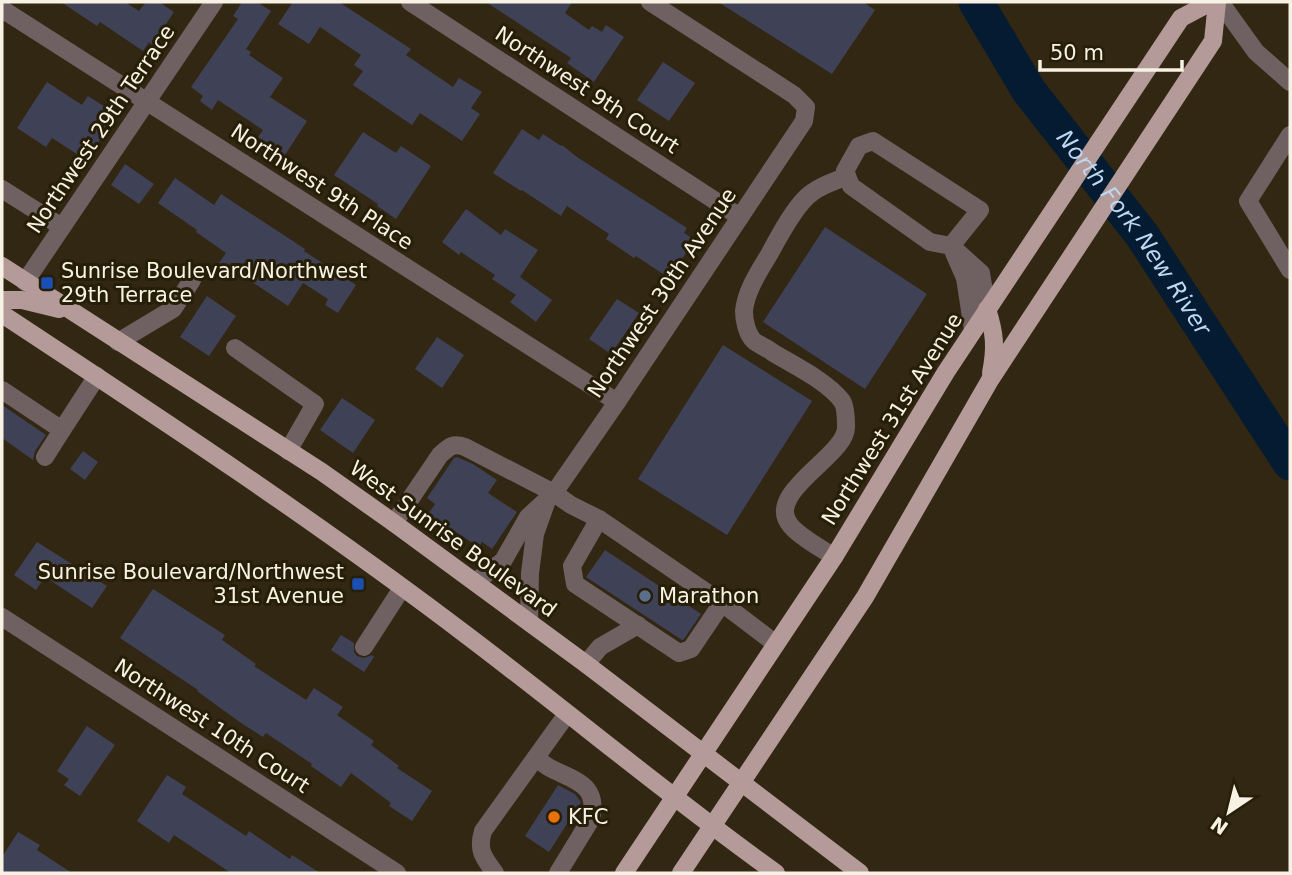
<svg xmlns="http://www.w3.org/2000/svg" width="1292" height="875" font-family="'DejaVu Sans',sans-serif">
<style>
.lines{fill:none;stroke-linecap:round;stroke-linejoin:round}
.river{stroke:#041b31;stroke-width:35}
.building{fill:#3f4157}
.minor{stroke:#6f6161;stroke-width:18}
.major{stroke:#b49a98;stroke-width:18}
.transit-dot{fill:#1a4fb4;stroke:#271e08;stroke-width:2.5}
.service-dot{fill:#5c6f8a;stroke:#271e08;stroke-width:2.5}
.food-dot{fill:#e8710a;stroke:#271e08;stroke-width:2.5}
.labels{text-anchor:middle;stroke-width:6;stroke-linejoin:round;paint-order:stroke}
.street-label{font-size:21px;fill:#f8f2e4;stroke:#271e08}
.poi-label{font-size:21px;fill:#f8f2e4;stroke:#271e08;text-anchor:start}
.water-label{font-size:23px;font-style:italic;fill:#bed8f3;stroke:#271e08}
</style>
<rect width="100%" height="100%" fill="#312712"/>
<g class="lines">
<path class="river" id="s1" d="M976 2 1029 91 1142 235 1290 463"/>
</g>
<g class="building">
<path d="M61 2H125L139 11 146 2H159L174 12 152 45 149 42 143 51 100 22 97 26Z"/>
<path d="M242 2H257L271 11 246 49 251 52 249 55 283 78 270 97 307 121 285 155 258 137 263 130 218 100 212 110 200 101 203 96 191 87 238 19 233 16Z"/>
<path d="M293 2H339L411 49 406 55 453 87 459 78 482 92 471 108 480 114 462 141 420 113 412 125 353 85 363 71 354 65 361 55 320 27 309 44 278 24Z"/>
<path d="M486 2H572L565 13 589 30 592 26 602 32 606 25 624 37 594 82 567 63 571 58Z"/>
<path d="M718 2H863L875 10 832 74Z"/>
<path d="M663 62 695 83 669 121 637 100Z"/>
<path d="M47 82 82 105 88 96 116 114 93 151 90 149 83 158 52 138 46 147 17 128Z"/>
<path d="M522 129 539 140 543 134 561 146 562 145 577 157 687 228 684 233 695 240 669 278 636 256 634 258 606 239 609 234 567 206 561 216 522 190 521 191 493 173Z"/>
<path d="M363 132 396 153 401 146 431 166 396 219 377 206 378 204 334 175Z"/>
<path d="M125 164 154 184 139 204 111 185Z"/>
<path d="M175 178 214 205 221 194 305 249 304 251 356 285 338 313 325 305 328 299 303 283 288 306 240 274 239 276 219 263 226 253 196 232 197 230 158 203Z"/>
<path d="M466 209 501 235 505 229 538 250 520 277 552 300 536 322 510 302 516 295 492 279 495 275 461 252 459 255 442 242Z"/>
<path d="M825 227 927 294 865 389 763 322Z"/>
<path d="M207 296 236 316 209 356 180 337Z"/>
<path d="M617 299 639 313 611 354 589 339Z"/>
<path d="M437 337 464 355 442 388 415 369Z"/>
<path d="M723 345 812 401 727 535 638 479Z"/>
<path d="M342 398 375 420 353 453 320 430Z"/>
<path d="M2 405 46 435 35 451 33 460 2 438Z"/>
<path d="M83 451 98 462 85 480 70 469Z"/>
<path d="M457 457 473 464 497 480 488 493 517 512 492 549 482 542 479 547 428 514 435 504 427 498 454 458Z"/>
<path d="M37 542 107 586 92 608 45 577 36 590 14 575Z"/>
<path d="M605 550 701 614 684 639 682 640 586 577Z"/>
<path d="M153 589 225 635 222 640 256 664 254 666 306 700 314 688 343 707 337 715 374 741 371 745 399 766 397 768 432 791 412 821 389 806 391 803 351 773 341 787 311 766 312 764 266 733 263 737 241 723 197 691 198 690 120 638Z"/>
<path d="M341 635 354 643V652L357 656 364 658 372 655 374 657 364 672 331 650Z"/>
<path d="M87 726 115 745 80 796 64 785 69 779 57 771Z"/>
<path d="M167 775 186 787 182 794 246 836 249 831 290 859 292 855 320 873H231L174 835 169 843 137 821Z"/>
<path d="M558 785 575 794 581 802 549 852 525 836Z"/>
<path d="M18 832 40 845 37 850 72 873H2V857Z"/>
</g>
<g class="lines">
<g class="minor">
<path d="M410 2 740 217"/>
<path d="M1220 2 1256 52 1290 82"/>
<path d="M2 9 617 402"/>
<path d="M1290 135 1248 201 1290 270"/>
<path d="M2 189 62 227"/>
<path d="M951 246 980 210 873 141 859 146 845 171 851 186 930 242 951 246 981 273 987 309"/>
<path d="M954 253 965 278 973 330"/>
<path d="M25 282 214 2"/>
<path d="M118 342 173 309 192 280"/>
<path d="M235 348 315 404 288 451"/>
<path d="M2 390 62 430 97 376"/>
<path d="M45 457 62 430"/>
<path d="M599 519 572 566 575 584 679 653 691 649 722 603"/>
<path d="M394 523 440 455C450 446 453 443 465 447L554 493 571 505 599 519 722 603 776 644"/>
<path d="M834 557C821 548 801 538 791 526 762 493 847 456 846 427 846 420 846 407 842 401 827 381 793 365 772 352 767 348 759 345 754 341 747 334 744 321 744 311 746 290 760 270 770 253 779 236 797 202 813 192 822 185 836 181 847 176"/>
<path d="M475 582 503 561 528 517 554 493 617 402 804 121 806 107 794 95 650 2"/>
<path d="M2 617 397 873"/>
<path d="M529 622 530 573 535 534 546 503"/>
<path d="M364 647 402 588"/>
<path d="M586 664 600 647 638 625"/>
<path d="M536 758C540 761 545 765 550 768 575 781 599 784 591 819L558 873"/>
<path d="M495 873C484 858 477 851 483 831L567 714"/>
</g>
<g class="major">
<path d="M2 266 322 472 394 523 586 664 860 873"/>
<path d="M2 300H22L59 309"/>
<path d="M987 309C995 334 996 347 991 373"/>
<path d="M2 314C160 418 318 522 469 637 572 715 671 798 776 873"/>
<path d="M624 873 834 557 946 372 1181 18 1211 2"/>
<path d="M681 873 865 597 990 380 1213 41 1217 2"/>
</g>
</g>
<g class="transit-dot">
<rect x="40" y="276" width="14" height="14" rx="3.5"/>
<rect x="351" y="577" width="14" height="14" rx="3.5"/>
</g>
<circle class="service-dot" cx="645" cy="596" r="7"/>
<circle class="food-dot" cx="554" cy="817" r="7"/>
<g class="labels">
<g class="street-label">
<text transform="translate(587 90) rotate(33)" y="7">Northwest 9th Court</text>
<text transform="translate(101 129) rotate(-56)" y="7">Northwest 29th Terrace</text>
<text transform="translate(322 187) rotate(33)" y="7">Northwest 9th Place</text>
<text transform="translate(662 293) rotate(-56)" y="7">Northwest 30th Avenue</text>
<text transform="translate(892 419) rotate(-58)" y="7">Northwest 31st Avenue</text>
<text transform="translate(453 539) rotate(36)" y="7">West Sunrise Boulevard</text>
<text transform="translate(212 726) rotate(33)" y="7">Northwest 10th Court</text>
</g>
<g class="poi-label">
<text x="61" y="278">Sunrise Boulevard/Northwest<tspan x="61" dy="24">29th Terrace</tspan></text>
<text x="344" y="579" text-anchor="end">Sunrise Boulevard/Northwest<tspan x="344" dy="24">31st Avenue</tspan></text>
<text x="659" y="603">Marathon</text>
<text x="568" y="824">KFC</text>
</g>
<g class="water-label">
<text dy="8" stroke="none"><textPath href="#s1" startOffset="280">North Fork New River</textPath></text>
</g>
</g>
<rect width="1292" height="875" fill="none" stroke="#f8f2e4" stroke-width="7"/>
<g transform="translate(1229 812) rotate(215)" stroke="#271e08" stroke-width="5" paint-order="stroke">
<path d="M0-5L12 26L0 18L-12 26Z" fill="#f8f2e4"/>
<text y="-10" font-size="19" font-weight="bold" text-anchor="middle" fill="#f8f2e4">N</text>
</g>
<path d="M1040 60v10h142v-10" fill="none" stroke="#f8f2e4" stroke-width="3.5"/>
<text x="1050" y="60" font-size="21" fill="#f8f2e4" stroke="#271e08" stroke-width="5" paint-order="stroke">50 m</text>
</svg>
